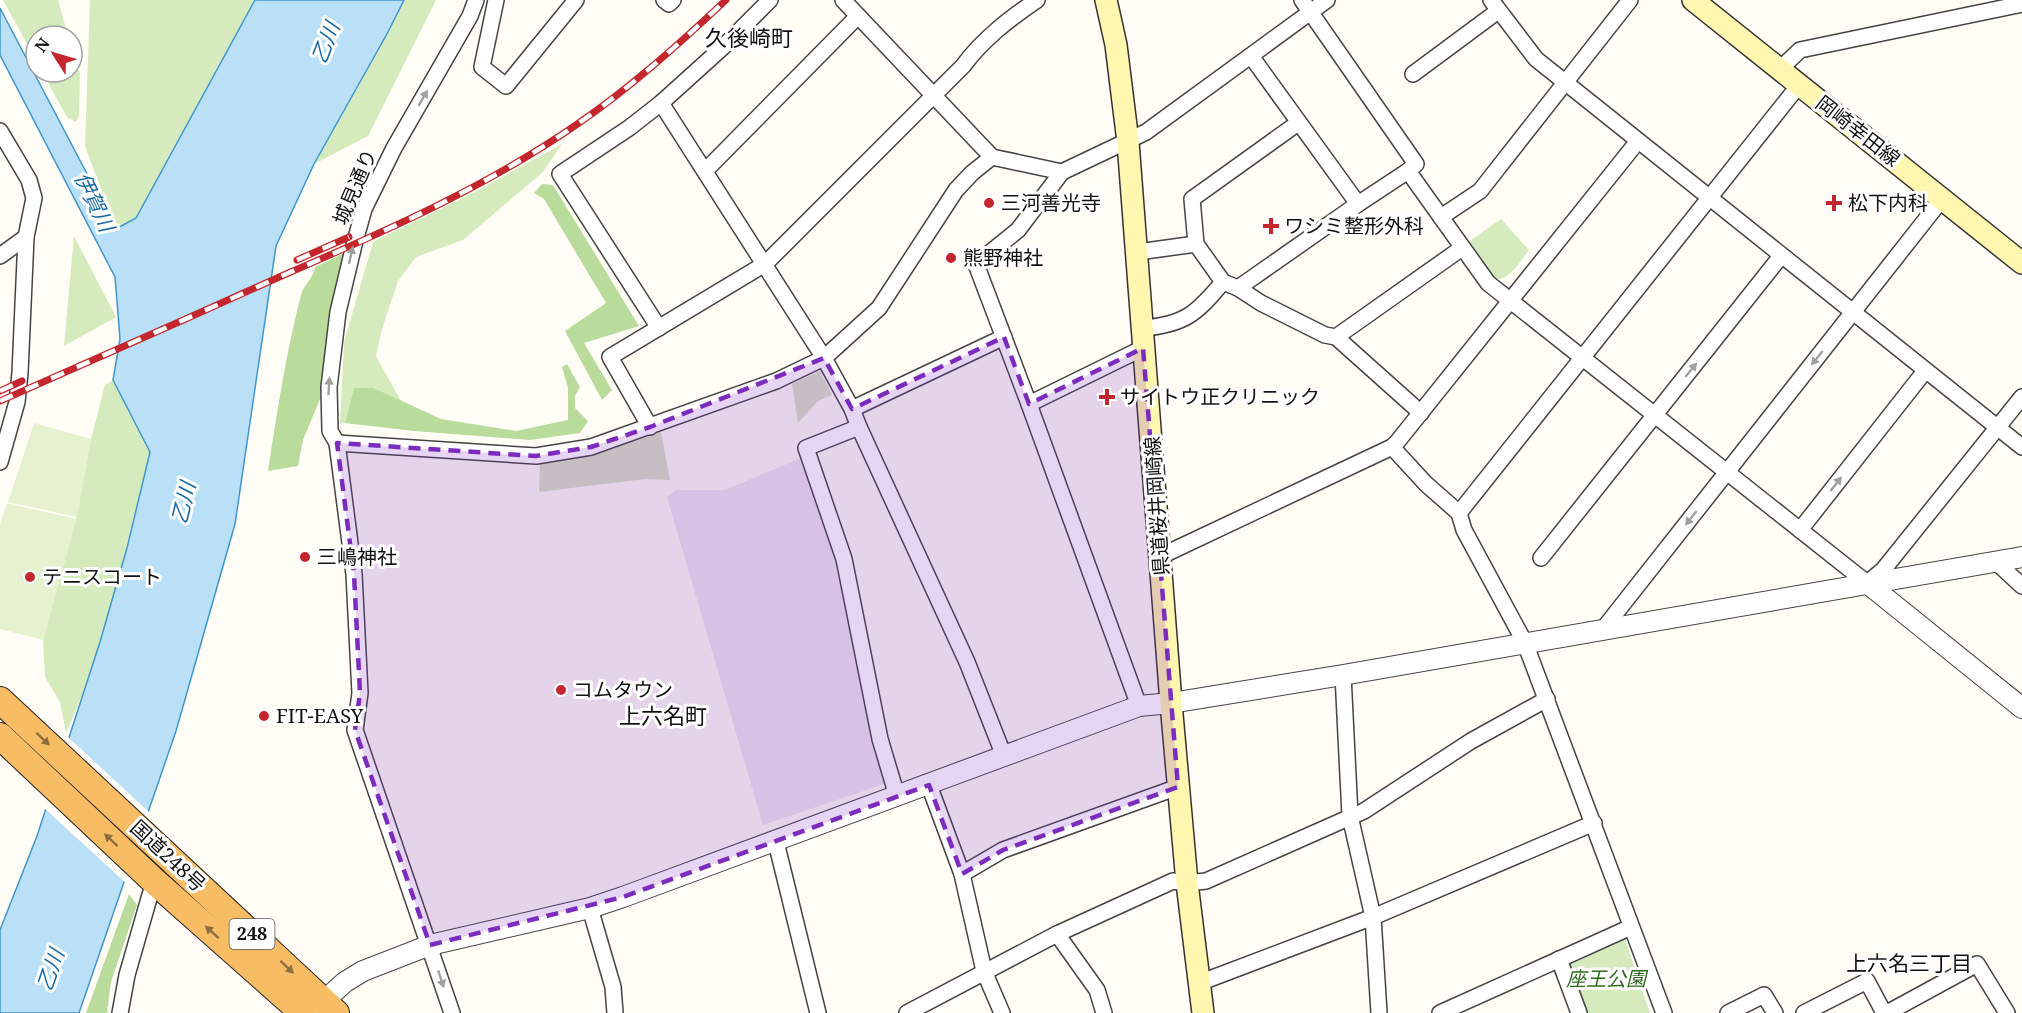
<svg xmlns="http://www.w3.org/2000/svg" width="2022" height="1013" font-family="'Noto Serif','Noto Sans JP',serif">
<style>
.industrial{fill:#eee6ef}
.green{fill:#d5ebbd}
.forest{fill:#b9dc9c}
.cemetery{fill:#d9e3c4}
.pitch{fill:#e6f2cf}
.water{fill:#b9e0f7;stroke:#3f96cf;stroke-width:1.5}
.pier{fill:#fffdf5}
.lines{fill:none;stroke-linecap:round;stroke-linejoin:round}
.minor-casing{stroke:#444;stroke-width:18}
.tertiary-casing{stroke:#444;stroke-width:22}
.secondary-casing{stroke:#333;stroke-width:24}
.trunk-casing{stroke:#222;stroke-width:28}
.minor{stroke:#fff;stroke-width:15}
.tertiary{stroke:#fff;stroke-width:20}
.secondary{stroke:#fff6b0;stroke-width:21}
.trunk{stroke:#f7bc64;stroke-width:26}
.rail-casing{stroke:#c4262e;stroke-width:7}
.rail{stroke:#fff;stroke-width:4.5;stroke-dasharray:14;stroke-linecap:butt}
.oneway{fill:#a0a0a0}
.oneway2{fill:#906f3f}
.marked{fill:#7b2cbf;fill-opacity:0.2;stroke:#7b2cbf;stroke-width:4.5;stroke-dasharray:12 8;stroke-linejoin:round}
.poi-dot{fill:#c4262e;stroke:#fff;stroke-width:2}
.labels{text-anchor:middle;stroke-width:6;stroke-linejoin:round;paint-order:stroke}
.shield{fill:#fff;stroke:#585858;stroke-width:1.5}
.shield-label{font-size:18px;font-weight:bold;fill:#111}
.street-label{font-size:20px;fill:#111;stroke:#fff}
.poi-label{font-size:20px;fill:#111;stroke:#fff;text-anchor:start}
.park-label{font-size:20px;font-style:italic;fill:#2f6b1f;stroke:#fff}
.water-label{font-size:21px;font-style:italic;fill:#1768a6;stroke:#fff}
.neighbourhood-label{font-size:21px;fill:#111;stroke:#fff}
.quarter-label{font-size:22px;fill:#111;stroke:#fff}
</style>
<rect width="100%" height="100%" fill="#fffdf5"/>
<path class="industrial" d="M801 458 834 555 884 784 763 825 667 497 677 490H725Z"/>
<g class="green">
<path d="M3 0H58L68 36H36V60Z"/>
<path d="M90 0H255L136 218 116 229 85 146Z"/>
<path d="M404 0H436L368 136 314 164 388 32Z"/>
<path d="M72 50 80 74 79 116 76 122 67 117 42 72H72Z"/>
<path d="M562 144 543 172 463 240 416 257 398 281 382 329 376 356 401 401 375 388H354L345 423 340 424 344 342 373 242 475 192Z"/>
<path d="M1501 219 1529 250C1496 297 1494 281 1467 243Z"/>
<path d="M74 236 116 317 64 346Z"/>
<path d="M113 380 150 452C126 544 106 648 66 733L60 702 45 677 43 640 76 519 91 439 105 385Z"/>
<path d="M1624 936 1650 1013H1585L1568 967 1570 961Z"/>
</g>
<g class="forest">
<path d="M542 184 553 185 639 326 584 343 612 390 602 400 565 331 606 303 544 199 534 193Z"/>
<path d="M345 253 329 325 320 399 303 440 298 466 268 471C277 412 286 353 301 295 303 285 312 281 315 267Z"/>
<path d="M567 364 580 387 575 396V408L588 421 580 433 530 440 414 431 345 423 354 388H374L441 419 516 431 568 420V388L562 367Z"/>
<path d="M129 894 137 905 111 982 107 1013H86Z"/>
</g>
<g class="cemetery">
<path d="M820 371 832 395 818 401 798 423 792 384Z"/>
<path d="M661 432 670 480 645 479 539 492 540 461 591 456Z"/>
</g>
<g class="pitch">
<path d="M34 423 91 439 77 517 8 502Z"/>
<path d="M7 503 76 519 43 640 0 629V525Z"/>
</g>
<path class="water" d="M255 0H404L388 32 314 164 276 246 235 524 176 731 79 1013H0V930L37 836 100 642 127 548 150 452 113 380 120 339 115 277 0 55V8L116 229 136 218Z"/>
<path class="pier" d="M66 735 151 814 127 884 43 807Z"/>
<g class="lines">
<g class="minor-casing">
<g id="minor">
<path d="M496 0 482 67 506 86 576 0"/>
<path d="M664 0 669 4 673 0"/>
<path d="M843 0 992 157 1062 172"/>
<path d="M1302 0 1416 164 1408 171 1488 283 1867 583 1883 570 2022 397"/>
<path d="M1491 0 1536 59 2022 447"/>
<path d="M1780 69 1800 50 2022 4"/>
<path d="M1413 74 1498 11"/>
<path d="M661 103 723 47 770 0"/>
<path d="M0 131 29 180 34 198 26 237 20 373 17 402 0 462"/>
<path d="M705 171 858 16"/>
<path d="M1358 204 1408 171"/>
<path d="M1441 217 1480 191 1630 0"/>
<path d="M1196 244 1192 199 1298 123"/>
<path d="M1138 252 1196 244 1223 282 1238 288 1358 204 1251 56"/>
<path d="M0 256 26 237"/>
<path d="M1238 288 1261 303 1325 335 1336 337 1462 248"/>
<path d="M659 328 560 174 629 128 661 103 824 358 852 409 859 427 967 662 1004 756"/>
<path d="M1142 328C1185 325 1197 313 1223 282"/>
<path d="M1336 337 1421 413"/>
<path d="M1029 404 1143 348"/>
<path d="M852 409 1004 337"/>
<path d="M650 427 610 357 765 264 963 66C983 39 1009 19 1037 0"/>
<path d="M859 427 806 448 844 559 880 739 897 796"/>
<path d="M337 443 536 456 591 447 776 381 824 358 879 308 956 190 972 173 992 157"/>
<path d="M1392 447 1426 484 1459 513 1464 530 1525 643 1664 1013"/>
<path d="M1459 513 1799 85"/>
<path d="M1800 530 1925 371"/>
<path d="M1161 556 1392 447 1398 441 1638 141"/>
<path d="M1541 558 1781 256"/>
<path d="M1996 562 2022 586"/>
<path d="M1604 628 1942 199"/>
<path d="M1343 675 1350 816 1373 917 1379 1013"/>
<path d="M1139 706 1029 404 976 264 1018 230 1062 172 1146 132 1327 0"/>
<path d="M929 785 962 874 984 971 1002 1013"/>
<path d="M776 842 818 1013"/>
<path d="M962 874 1003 850 1178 787"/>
<path d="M590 908 613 987 615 1013"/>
<path d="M1057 934 1097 990 1104 1013"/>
<path d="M1559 959 1579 1013"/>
<path d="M1199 983 1373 917 1594 823"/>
<path d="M120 1013 127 975 154 881"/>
<path d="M452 1013 355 730 360 693 354 574 337 443 330 431 329 387 338 312 354 245 364 209 394 148 470 16 476 0"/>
<path d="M907 1013 1057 934 1173 881 1187 883 1206 881 1364 811 1471 741 1547 699"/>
<path d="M1440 1013 1631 927"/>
<path d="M1728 1013 1764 995 1775 1013"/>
<path d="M1804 1013 1867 981 1884 1013"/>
<path d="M1887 1013 1977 964 2007 1013"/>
</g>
</g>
<g class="tertiary-casing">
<g id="tertiary">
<path d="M1867 583 2022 708"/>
<path d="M314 1010 345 982 363 971 430 945 590 908 623 897 1139 706 1171 703 1343 675 2022 557"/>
</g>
</g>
<g class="secondary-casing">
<g id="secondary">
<path d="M1106 0 1116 45 1128 142 1171 703 1187 883 1203 1013"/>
<path d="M1693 0 2022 263"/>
</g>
</g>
<g class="trunk-casing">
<g id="trunk">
<path d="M0 700 336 1013"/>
<path d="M0 736 154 881 303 1013"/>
</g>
</g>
<use href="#minor" class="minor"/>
<use href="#tertiary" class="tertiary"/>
<use href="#secondary" class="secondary"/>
<use href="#trunk" class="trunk"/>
<g class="rail-casing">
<g id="rail">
<path d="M297 260 349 237"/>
<path d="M0 391 22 381"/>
<path d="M0 401C95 359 191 317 286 274 386 231 486 187 576 125 630 88 678 45 726 0"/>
</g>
</g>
<use href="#rail" class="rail"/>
</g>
<defs><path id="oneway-solid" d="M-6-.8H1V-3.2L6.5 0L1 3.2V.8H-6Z" transform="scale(1.5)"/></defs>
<g class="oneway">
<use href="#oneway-solid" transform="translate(423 98) rotate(-60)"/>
<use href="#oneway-solid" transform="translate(351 255) rotate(-77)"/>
<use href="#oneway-solid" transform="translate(1817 358) rotate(129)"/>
<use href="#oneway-solid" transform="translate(1691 370) rotate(-51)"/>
<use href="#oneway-solid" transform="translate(329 386) rotate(-87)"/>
<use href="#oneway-solid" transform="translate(1836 484) rotate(-52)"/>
<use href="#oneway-solid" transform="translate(1691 518) rotate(128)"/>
<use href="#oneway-solid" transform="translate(441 979) rotate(72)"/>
</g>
<g class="oneway2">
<use href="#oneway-solid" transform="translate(43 739) rotate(43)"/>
<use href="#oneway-solid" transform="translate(111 840) rotate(-137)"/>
<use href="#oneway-solid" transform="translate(212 932) rotate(-138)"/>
<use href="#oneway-solid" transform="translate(287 967) rotate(43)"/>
</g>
<path class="marked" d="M1004 337 1029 404 1143 348 1178 787 1003 850 962 874 929 785 623 897 430 945 355 730 360 693 354 574 337 443 536 456 591 447 650 427 824 358 852 409Z"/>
<g class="poi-dot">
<circle cx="989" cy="203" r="6"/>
<path d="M1831 194h6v6h6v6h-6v6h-6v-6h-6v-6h6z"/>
<path d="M1268 217h6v6h6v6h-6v6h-6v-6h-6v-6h6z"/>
<circle cx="951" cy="258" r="6"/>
<path d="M1104 388h6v6h6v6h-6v6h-6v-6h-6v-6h6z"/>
<circle cx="305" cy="557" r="6"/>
<circle cx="30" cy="577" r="6"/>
<circle cx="561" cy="690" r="6"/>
<circle cx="264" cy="716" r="6"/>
</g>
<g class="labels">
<rect class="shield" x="229.5" y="919" width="45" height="30" rx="4.5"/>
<g class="shield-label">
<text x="252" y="940">248</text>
</g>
<g class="street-label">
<text transform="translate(1858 131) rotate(38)" y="7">岡崎幸田線</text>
<text transform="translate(355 187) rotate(-67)" y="7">城見通り</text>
<text transform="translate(1157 506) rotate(-94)" y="7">県道桜井岡崎線</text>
<text transform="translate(168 856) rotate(43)" y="7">国道248号</text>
</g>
<g class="poi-label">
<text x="1001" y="210">三河善光寺</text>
<text x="1848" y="210">松下内科</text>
<text x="1284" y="233">ワシミ整形外科</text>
<text x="963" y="265">熊野神社</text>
<text x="1120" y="404">サイトウ正クリニック</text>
<text x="317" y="564">三嶋神社</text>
<text x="42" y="584">テニスコート</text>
<text x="573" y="697">コムタウン</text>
<text x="276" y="723">FIT-EASY</text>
</g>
<g class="park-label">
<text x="1606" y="986">座王公園</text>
</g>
<g class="water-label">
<text transform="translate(326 43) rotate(-69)" y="7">乙川</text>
<text transform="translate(94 202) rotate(64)" y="7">伊賀川</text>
<text transform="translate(184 503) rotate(-77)" y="7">乙川</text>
<text transform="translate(51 970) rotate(-71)" y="7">乙川</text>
</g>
<g class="neighbourhood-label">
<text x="1909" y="971">上六名三丁目</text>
</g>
<g class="quarter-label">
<text x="749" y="46">久後崎町</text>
<text x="663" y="724">上六名町</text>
</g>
</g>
<g transform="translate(54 54) rotate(307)"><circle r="28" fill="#ffffff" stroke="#a0a0a0" stroke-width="1.5"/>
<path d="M0-4.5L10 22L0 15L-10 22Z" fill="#c4262e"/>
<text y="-9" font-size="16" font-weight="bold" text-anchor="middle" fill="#111111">N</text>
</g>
</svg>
